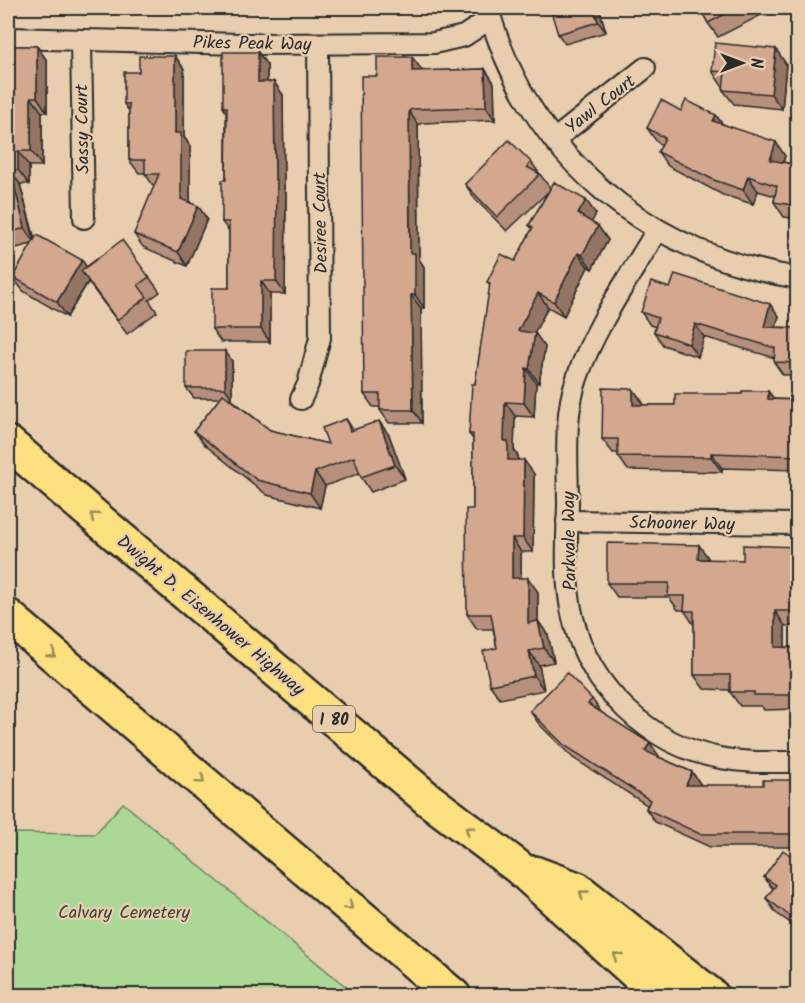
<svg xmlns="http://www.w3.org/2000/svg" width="805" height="1003" font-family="Kalam,sans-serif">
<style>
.green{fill:#abd897;stroke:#6b8261;stroke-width:1.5}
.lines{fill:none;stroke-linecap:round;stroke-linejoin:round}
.minor-casing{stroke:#2b2b2b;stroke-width:24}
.motorway-casing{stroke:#2b2b2b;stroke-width:38}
.minor{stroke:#e8cdaf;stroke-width:20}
.motorway{stroke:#fce080;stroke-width:33}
.wall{fill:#b6907b;stroke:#2b2b2b;stroke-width:1.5}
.shaded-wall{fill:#947564;stroke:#2b2b2b;stroke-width:1.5}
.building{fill:#d4a78f;stroke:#2b2b2b;stroke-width:1.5}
.oneway{stroke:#948656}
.labels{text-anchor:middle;stroke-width:4.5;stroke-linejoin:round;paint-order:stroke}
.shield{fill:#e8cdaf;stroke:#645c53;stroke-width:1.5}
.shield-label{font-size:16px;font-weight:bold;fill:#2b2b2b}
.street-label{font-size:18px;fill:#2b2b2b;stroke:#e8cdaf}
.park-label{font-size:18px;fill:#3e453b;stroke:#e8cdaf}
</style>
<rect width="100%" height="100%" fill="#e8cdaf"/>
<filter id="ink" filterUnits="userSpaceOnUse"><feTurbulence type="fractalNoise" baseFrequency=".0167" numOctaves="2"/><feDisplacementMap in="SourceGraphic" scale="12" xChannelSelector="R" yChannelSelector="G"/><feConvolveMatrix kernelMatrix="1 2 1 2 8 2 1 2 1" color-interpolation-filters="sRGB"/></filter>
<g filter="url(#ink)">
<path class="green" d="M123 803 356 995H8V833L95 834Z"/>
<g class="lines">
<g class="minor-casing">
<g id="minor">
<path d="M488 8C529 156 647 254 798 278"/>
<path d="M8 38 241 44 434 43 464 36 491 18"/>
<path d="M81 40 84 218"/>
<path d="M554 140 645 68"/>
<path d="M657 230C629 278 595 326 577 378 563 417 568 464 568 505 567 542 564 581 573 618 589 688 650 745 720 758 746 763 772 762 798 762"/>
<path d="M301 399 308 384 320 338 318 44"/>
<path d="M567 521 798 524"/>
</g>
</g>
<g class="motorway-casing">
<g id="motorway">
<path d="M8 443 429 800 518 867 661 996"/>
<path d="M8 616 454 996"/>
<path d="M534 873 577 889 712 996"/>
</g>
</g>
<use href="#minor" class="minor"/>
<use href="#motorway" class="motorway"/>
</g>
<g class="wall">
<path d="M599 8 606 32 565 44 558 34Z"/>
<path d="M700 8H772L773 9 718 37 708 23Z"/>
<path d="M8 46H37L47 61V112H42V166H29V184H20L35 239 82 260 86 267 149 277 160 292 149 300 157 312 127 334 88 282 67 317 23 291 13 277 32 244 8 250Z"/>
<path d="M175 56 184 69V137L190 146V203L198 206 207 219 187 266 143 247 134 234 154 187 145 173H139L129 160V111L124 104 139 72Z"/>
<path d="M786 64 782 109 734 104 723 90 724 86H722L712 71Z"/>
<path d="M267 65V82H274L283 95 284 190 286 193 285 294H270V342H221L212 329 229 288V231L222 222 226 180V112L223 107Z"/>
<path d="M485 69 494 83 495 120 422 123 418 125 419 259 424 267V308H421L422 423H389L380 410V407H373L364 394 377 76 422 71Z"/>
<path d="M681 111 723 124 785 156 783 162 798 165V219L784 217 774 202 775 196 758 191 753 204 723 195 668 166 658 152 662 145 657 142 647 128Z"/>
<path d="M531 162 550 188 596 214 591 222 598 226 608 240 592 269 588 267 564 316 548 307 534 333 545 347 539 383H536L534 417 515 416 514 450 518 456V460L534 474 533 552H521V578L538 592V621L548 635 554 662 539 665 544 690 500 699 490 685 497 648 493 629H477L467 614 473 509V439L469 434 475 384 490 286 487 282 515 261 532 229 529 225 548 192 507 231 475 199 465 184Z"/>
<path d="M670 288 779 316 776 327 798 328V375H783L774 362 775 358 704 337 698 357 663 345 654 332 656 327 650 325 641 312Z"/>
<path d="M225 351 232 361V398H230L270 430 328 444 346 419 353 430 389 435 405 479 371 492 361 477 360 473 325 486 320 508 267 495 205 445 194 431 220 398H194L186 388Z"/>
<path d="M633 389 643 403V405H675L742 394 768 391 774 399 798 400V470L722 468V472L628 470 618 456V453H613L602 439Z"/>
<path d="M798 547V626H785V647L798 648V709L764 710 761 706H740L730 692V690L704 689 694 675V625L684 610H678L669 597H617L607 583 709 560H743Z"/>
<path d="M592 699 601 712 659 757 692 772 701 785 798 789V847H710L655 822 646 809 647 805 573 758 539 724 530 711Z"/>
<path d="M798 861V928L776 913 766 898 773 889 764 877Z"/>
</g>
<g class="shaded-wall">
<path d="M594 8H599L606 32 598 22Z"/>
<path d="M37 46 47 61V112L37 97Z"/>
<path d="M776 49 786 64 782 109 771 94Z"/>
<path d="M258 52 267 65V95L258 82Z"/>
<path d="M175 56 184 69V137L190 146V212L181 199 175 133Z"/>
<path d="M412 57 422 70V85L412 71Z"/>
<path d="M485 69 494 83 495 120 486 107Z"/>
<path d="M274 82 283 95 284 190 286 193 285 294 276 281Z"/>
<path d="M31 97 42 112V166L31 151Z"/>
<path d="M409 111 418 125 419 259 424 267V308L415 295 410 253Z"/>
<path d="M716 115 726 129 713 121Z"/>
<path d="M776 142 785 156 779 174 770 160Z"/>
<path d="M18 151 29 166V184L18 170Z"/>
<path d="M10 170 20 184 35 243 25 228Z"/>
<path d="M748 176 758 191 753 204 743 190Z"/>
<path d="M586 200 596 214 588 229 578 214Z"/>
<path d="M198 206 207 219 187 266 178 252Z"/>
<path d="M598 226 608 240 592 269 582 255Z"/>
<path d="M578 253 588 267 564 316 554 302Z"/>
<path d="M82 260 92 275 67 317 57 302Z"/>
<path d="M261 281 270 294V342L261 329Z"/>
<path d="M538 293 548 307 528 345 518 331Z"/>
<path d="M411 295 421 308 422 423 413 410Z"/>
<path d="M770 304 779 316 772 339 764 327Z"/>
<path d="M695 324 704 337 698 357 689 344Z"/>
<path d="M535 333 545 347 539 383 529 369Z"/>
<path d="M225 351 232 361V398L225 388Z"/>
<path d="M526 368 536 383 534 417 524 403Z"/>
<path d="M633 389 643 403V420L633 405Z"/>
<path d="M768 391 779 406 768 399Z"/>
<path d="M505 402 515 416 514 450 518 456V474L508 460 504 441Z"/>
<path d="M346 419 356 434 350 431Z"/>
<path d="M379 421 389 435 405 479 395 465Z"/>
<path d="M711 453 722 468V472L711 457Z"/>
<path d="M524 460 534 474 533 552 523 538Z"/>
<path d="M315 472 325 486 320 508 310 493Z"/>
<path d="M512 538 521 552V592L512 578Z"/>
<path d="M699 545 709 559H698Z"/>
<path d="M528 578 538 592V637L528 623Z"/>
<path d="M775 611 785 626V662L775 647Z"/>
<path d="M538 621 548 635 554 662 544 648Z"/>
<path d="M529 651 539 665 544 690 534 676Z"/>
<path d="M650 743 659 756 654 764 645 751Z"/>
<path d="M692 772 701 785 695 798 686 785Z"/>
<path d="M791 780 798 789V805L791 796Z"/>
</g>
<g class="building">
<path d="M550 8H594L598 22 558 34Z"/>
<path d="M700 8H737L708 23Z"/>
<path d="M715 43 776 49 771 94 723 90 725 72 712 71Z"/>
<path d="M8 46H37V97H31V151H18V170H10L25 228 8 233Z"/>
<path d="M223 52H258V82H274L275 180H277L276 281H261V329H212V288H229V222H222V180H226L227 107H223Z"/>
<path d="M139 56H175V133H181V199L198 206 178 252 134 234 159 174H145V160H129V104H124V72H139Z"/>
<path d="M377 57H412V71L485 69 486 107 412 109 409 111 410 253H415V295H411L413 410H380V394H364L361 76H377Z"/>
<path d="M661 100 681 111 686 100 716 115 713 121 776 142 770 160 798 165V206L774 202 777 186 748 176 743 190 714 180 658 152 665 138 647 128Z"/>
<path d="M509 140 531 162 527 167 540 174 497 217 465 184Z"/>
<path d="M554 182 586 200 578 214 598 226 582 255 578 253 554 302 538 293 518 331 535 333 529 369 526 368 524 403 505 402 504 441H508V460H524L523 538H512V578H528V623L538 621 544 648 529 651 534 676 490 685 483 651 497 648 491 614H467L466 509H473V434H469L472 384H475L490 283 487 282 501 254 515 261 533 227 529 225Z"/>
<path d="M37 235 82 260 57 302 13 277Z"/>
<path d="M122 240 149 277 138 285 147 297 117 320 81 271Z"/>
<path d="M675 274 770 304 764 327 798 328V363L774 362 775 348 695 324 689 344 654 332 658 318 641 312 651 282 670 288Z"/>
<rect x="186" y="351" width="39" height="37"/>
<path d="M603 388 633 389V405H675V394H742V391H768V399L798 400V456L711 453V457L618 456V439H602Z"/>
<path d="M223 394 270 430 328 444 322 428 346 419 350 431 379 421 395 465 361 477 354 457 315 472 310 493 257 480 194 431Z"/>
<path d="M607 543 699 545 698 559 743 560V545L798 547V611H775V647L798 648V695H754V692H730V675H694V611H684L685 596H668L669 583H607Z"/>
<path d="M567 673 592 699 588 704 650 743 645 751 692 772 686 785H763V780H791V796H798V834H700L646 809 650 800 564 745 530 711Z"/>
<path d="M783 850 798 861V922L766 898 776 885 764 877Z"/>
</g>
<defs><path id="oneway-chevron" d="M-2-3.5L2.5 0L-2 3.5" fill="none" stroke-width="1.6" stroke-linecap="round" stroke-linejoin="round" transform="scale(1.5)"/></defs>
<g class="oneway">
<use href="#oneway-chevron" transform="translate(94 516) rotate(-140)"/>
<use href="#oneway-chevron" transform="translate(52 654) rotate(40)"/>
<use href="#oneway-chevron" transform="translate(201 780) rotate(40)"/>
<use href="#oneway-chevron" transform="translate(469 830) rotate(-143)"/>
<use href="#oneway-chevron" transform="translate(583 894) rotate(-144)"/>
<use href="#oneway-chevron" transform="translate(349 906) rotate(40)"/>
<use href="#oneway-chevron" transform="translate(617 956) rotate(-138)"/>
</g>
</g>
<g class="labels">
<rect class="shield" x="313" y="706" width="42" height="26" rx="4.5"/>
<g class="shield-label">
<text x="334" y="725">I 80</text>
</g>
<g class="street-label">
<text transform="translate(252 43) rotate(1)" y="6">Pikes Peak Way</text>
<text transform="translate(600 104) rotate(-38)" y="6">Yawl Court</text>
<text transform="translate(82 129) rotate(-91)" y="6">Sassy Court</text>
<text transform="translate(320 223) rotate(-91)" y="6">Desiree Court</text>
<text transform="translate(682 523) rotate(1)" y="6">Schooner Way</text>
<text transform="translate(569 541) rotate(-91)" y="6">Parkvale Way</text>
<text transform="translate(211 615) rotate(40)" y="6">Dwight D. Eisenhower Highway</text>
</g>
<g class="park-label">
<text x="124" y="918">Calvary Cemetery</text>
</g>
</g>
<rect width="805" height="1003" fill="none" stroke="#e8cdaf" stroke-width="30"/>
<rect x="15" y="15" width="775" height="973" fill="none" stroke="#2b2b2b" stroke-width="2" filter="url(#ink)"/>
<g transform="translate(742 63) rotate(90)" stroke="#e8cdaf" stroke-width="4.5" paint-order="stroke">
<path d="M0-4.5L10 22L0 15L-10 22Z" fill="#2b2b2b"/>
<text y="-9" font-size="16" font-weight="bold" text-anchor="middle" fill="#2b2b2b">N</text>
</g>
</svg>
